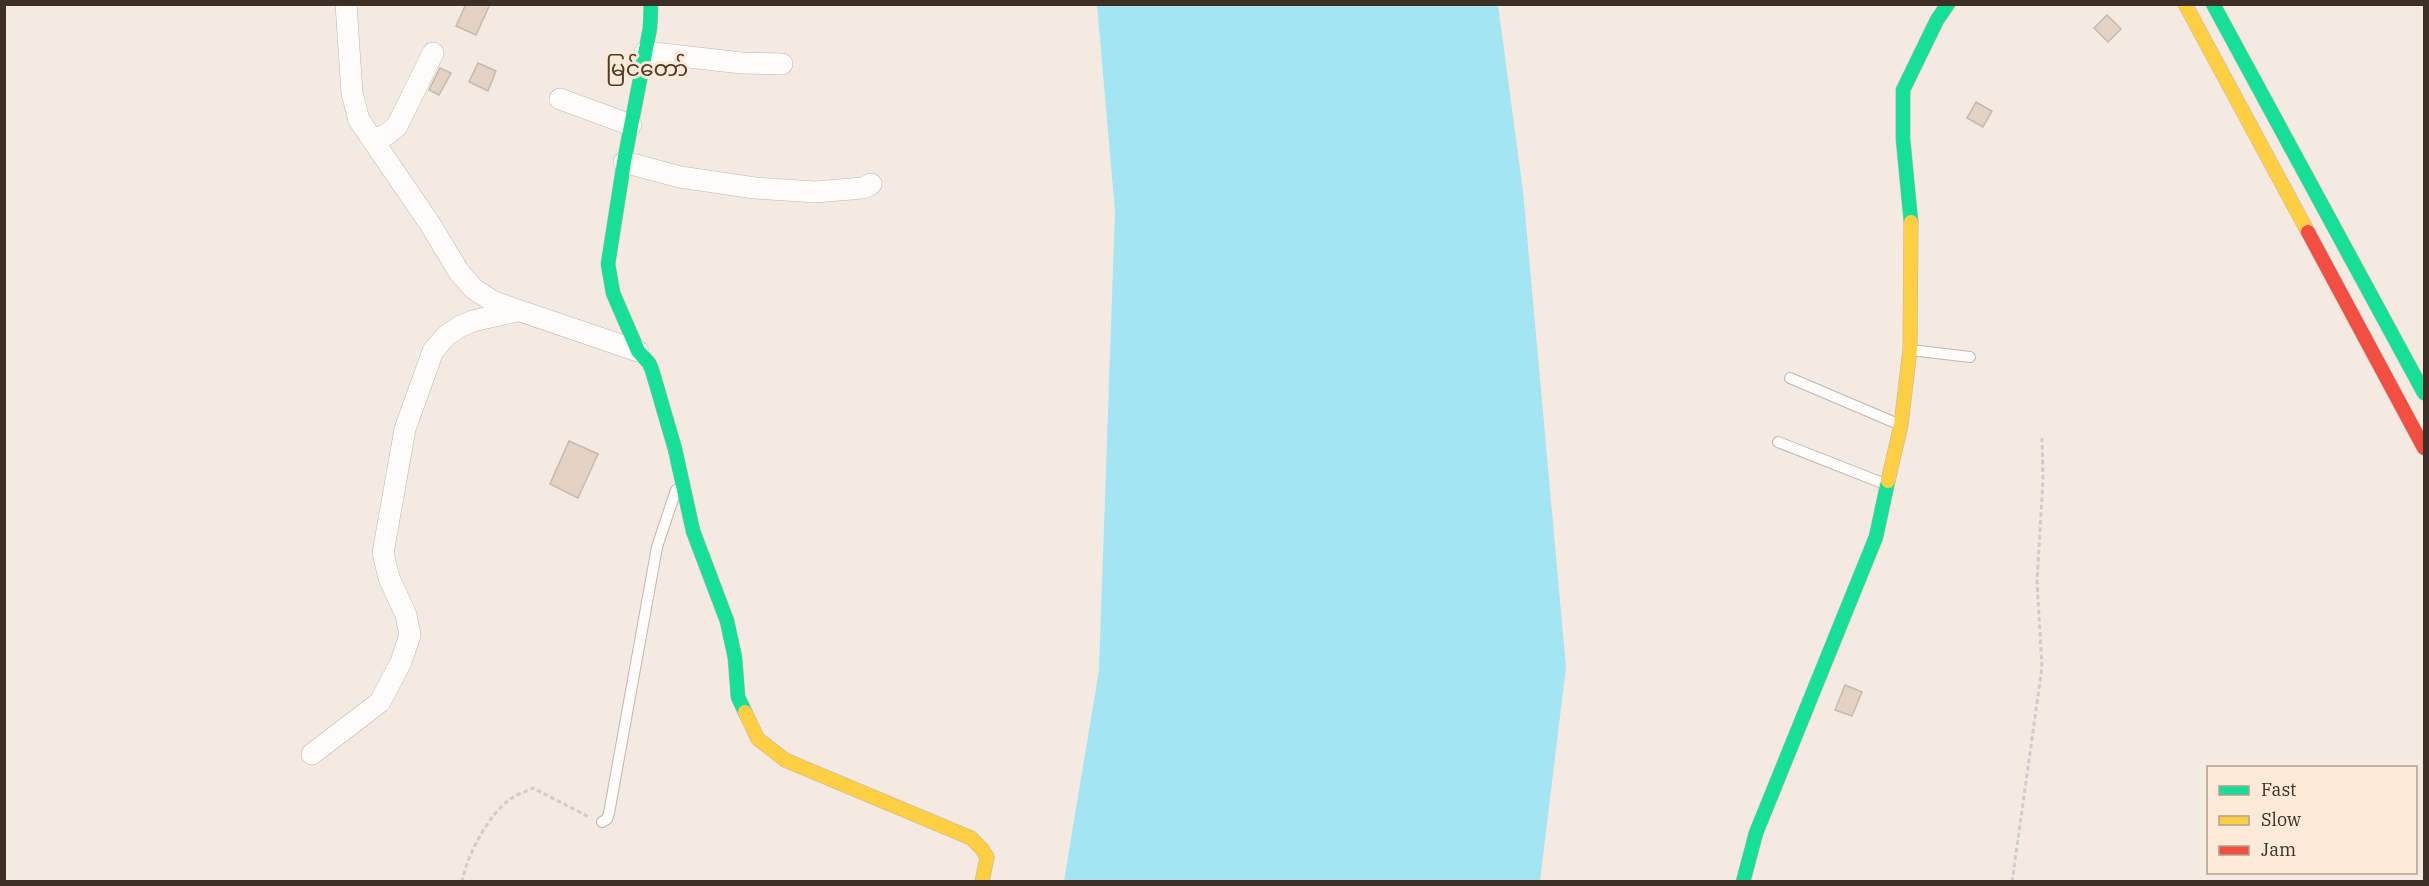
<svg xmlns="http://www.w3.org/2000/svg" width="2429" height="886" font-family="'IBM Plex Serif','Noto Sans Myanmar',serif">
<style>
.water{fill:#a4e5f4}
.building{fill:#e4d3c5;stroke:#c3b9b1;stroke-width:1.5}
.lines{fill:none;stroke-linecap:round;stroke-linejoin:round}
.lane-casing{stroke:#bfb5ac;stroke-width:12}
.street-casing{stroke:#bfb5ac;stroke-width:22}
.fast-casing{stroke:#bfb5ac;stroke-width:15}
.slow-casing{stroke:#bfb5ac;stroke-width:15}
.jam-casing{stroke:#bfb5ac;stroke-width:15}
.path{stroke:#d0ccc9;stroke-width:3;stroke-dasharray:4.5 3;stroke-linecap:butt}
.lane{stroke:#fdfcfa;stroke-width:10}
.street{stroke:#fdfcfa;stroke-width:21}
.fast{stroke:#16e098;stroke-width:14}
.slow{stroke:#ffcf43;stroke-width:14}
.jam{stroke:#f24e42;stroke-width:14}
.labels{text-anchor:middle;stroke-width:6;stroke-linejoin:round;paint-order:stroke}
.quarter-label{font-size:22px;fill:#523a23;stroke:#fcead9}
</style>
<rect width="100%" height="100%" fill="#f4eae1"/>
<path class="water" d="M1097 5H1498L1523 191 1566 667 1540 881H1064L1099 670 1115 211Z"/>
<g class="building">
<path d="M466 4H490L476 35 456 26Z"/>
<path d="M2107 15 2121 29 2108 42 2094 28Z"/>
<path d="M478 63 496 71 488 91 469 82Z"/>
<path d="M440 68 451 73 439 95 429 90Z"/>
<path d="M1976 102 1992 111 1983 127 1967 118Z"/>
<path d="M569 441 598 454 578 498 550 484Z"/>
<path d="M1845 685 1862 692 1852 716 1835 710Z"/>
</g>
<g class="lines">
<g class="lane-casing">
<g id="lane">
<path d="M1911 350 1970 357"/>
<path d="M1790 378 1898 424"/>
<path d="M1778 442 1885 484"/>
<path d="M602 822 607 819 609 813 657 547 676 490"/>
</g>
</g>
<g class="street-casing">
<g id="street">
<path d="M346 4 352 93 359 120 430 224 459 272 474 289 494 302 638 351"/>
<path d="M645 52 742 63 782 64"/>
<path d="M560 99 631 125"/>
<path d="M373 139 386 135 397 126 433 53"/>
<path d="M624 162 680 177 755 188 815 192 863 188 871 184"/>
<path d="M312 754 380 702 401 662 410 635 406 615 389 578 383 553 405 429 433 351 446 336 459 327 473 321 517 311"/>
</g>
</g>
<g class="fast-casing">
<g id="fast">
<path d="M651 4 650 28 624 162 608 264 613 293 638 351 649 363 652 370 675 449 693 531 727 621 735 658 738 697 745 712"/>
<path d="M2213 4 2424 393"/>
<path d="M1911 222 1903 139V90L1937 20 1948 4"/>
<path d="M1743 882 1756 833 1876 537 1888 481"/>
</g>
</g>
<g class="slow-casing">
<g id="slow">
<path d="M2185 4 2308 232"/>
<path d="M1888 481 1901 425 1910 349 1911 222"/>
<path d="M745 712 758 739 785 760 971 838 982 849 987 857 982 882"/>
</g>
</g>
<g class="jam-casing">
<path id="jam" d="M2308 232 2424 448"/>
</g>
<g class="path">
<path d="M462 882C467 855 489 813 512 798 518 794 527 791 533 788L589 817"/>
<path d="M2012 882 2042 667 2037 582 2043 479 2042 438"/>
</g>
<use href="#lane" class="lane"/>
<use href="#street" class="street"/>
<use href="#fast" class="fast"/>
<use href="#slow" class="slow"/>
<use href="#jam" class="jam"/>
</g>
<g class="labels">
<g class="quarter-label">
<text x="647" y="76">မြင်တော်</text>
</g>
</g>
<rect width="2429" height="886" fill="none" stroke="#3c3026" stroke-width="12"/>
<rect x="2207" y="766" width="210" height="108" fill="#fcead9" stroke="#afa091" stroke-width="1.5"/>
<rect x="2219" y="786" width="30" height="9" fill="#16e098" stroke="#afa091" stroke-width="1.5"/>
<text x="2261" y="796" font-size="18" fill="#3c3026">Fast</text>
<rect x="2219" y="816" width="30" height="9" fill="#ffcf43" stroke="#afa091" stroke-width="1.5"/>
<text x="2261" y="826" font-size="18" fill="#3c3026">Slow</text>
<rect x="2219" y="846" width="30" height="9" fill="#f24e42" stroke="#afa091" stroke-width="1.5"/>
<text x="2261" y="856" font-size="18" fill="#3c3026">Jam</text>
</svg>
